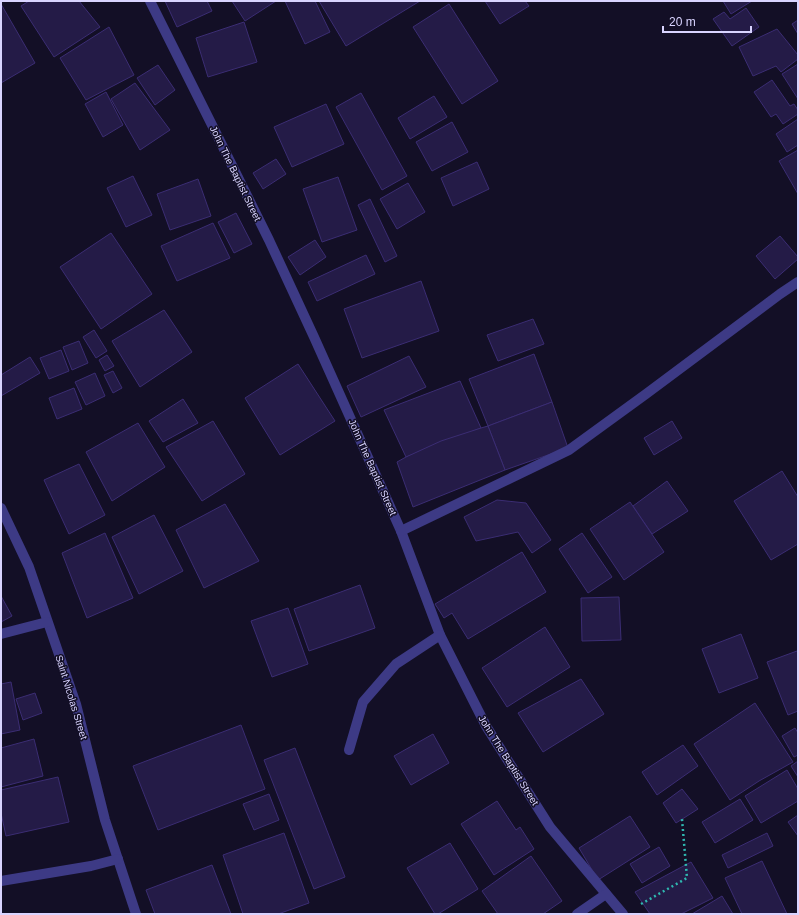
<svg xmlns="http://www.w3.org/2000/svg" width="799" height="915" font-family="Arial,sans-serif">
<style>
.building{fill:#241b47;stroke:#3b2d73}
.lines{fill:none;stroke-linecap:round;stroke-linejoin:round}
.path{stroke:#2fb8b0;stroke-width:2.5;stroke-dasharray:2 3;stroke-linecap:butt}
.minor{stroke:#3d3a85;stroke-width:10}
.labels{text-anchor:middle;stroke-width:3;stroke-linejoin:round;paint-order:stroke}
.street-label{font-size:10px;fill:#d9d4ff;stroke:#130f26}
</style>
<rect width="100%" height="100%" fill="#130f26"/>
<g class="building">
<path d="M29 1H79L100 27 54 57 21 6Z"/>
<path d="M165 1H207L212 11 177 27Z"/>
<path d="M232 1H276L245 21Z"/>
<path d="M285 1H315L330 32 305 44Z"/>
<path d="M319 1H420L346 46Z"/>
<path d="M485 1H525L529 6 500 24Z"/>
<path d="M723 1H752L731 14Z"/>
<path d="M1 4 35 63 1 83Z"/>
<path d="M449 4 498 81 462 104 413 27Z"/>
<path d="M746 8 759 27 732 46 713 19 724 12 730 19Z"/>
<path d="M798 20V34L792 24Z"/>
<path d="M244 22 257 62 208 77 196 38Z"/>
<path d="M109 27 134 75 86 100 60 58Z"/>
<path d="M777 29 798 55V59L781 72 776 66 753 76 739 47Z"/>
<path d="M798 64V99L782 74Z"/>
<path d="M158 65 175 90 155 105 137 78Z"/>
<path d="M772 80 790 106 794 104 798 110V114L783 124 776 114 771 117 754 92Z"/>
<path d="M135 83 170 130 140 150 111 99Z"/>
<path d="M106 92 123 125 103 137 85 104Z"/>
<path d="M361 93 407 176 382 190 336 107Z"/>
<path d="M434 96 447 117 410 139 398 118Z"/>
<path d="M326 104 344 144 292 167 274 127Z"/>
<path d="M798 119V145L787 152 776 134Z"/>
<path d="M452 122 468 152 432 171 416 142Z"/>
<path d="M798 150V194L779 161Z"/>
<path d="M276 159 286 174 263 189 253 173Z"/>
<path d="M477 162 489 189 453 206 441 178Z"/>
<path d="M133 176 152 215 126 227 107 188Z"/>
<path d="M338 177 357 230 322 242 303 189Z"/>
<path d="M198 179 211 216 170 230 157 194Z"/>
<path d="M408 183 425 212 397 229 380 199Z"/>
<path d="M370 199 397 256 385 262 358 205Z"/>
<path d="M236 213 252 244 234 253 218 222Z"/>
<path d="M213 223 230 258 177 281 161 246Z"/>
<path d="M111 233 152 294 101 329 60 267Z"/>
<path d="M780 236 798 257V259L775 279 756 256Z"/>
<path d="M315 240 326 257 300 275 288 257Z"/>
<path d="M366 255 375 274 317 301 308 282Z"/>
<path d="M421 281 439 331 362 358 344 309Z"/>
<path d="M164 310 192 352 140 387 112 341Z"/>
<path d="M533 319 544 344 498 361 487 335Z"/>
<path d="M94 330 107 351 96 358 83 337Z"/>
<path d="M79 341 88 363 72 370 63 347Z"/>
<path d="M61 350 69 371 49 379 40 358Z"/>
<path d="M534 354 552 402 488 426 469 379Z"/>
<path d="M107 355 114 366 105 371 99 360Z"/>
<path d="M409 356 426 387 361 417 347 386Z"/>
<path d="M30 357 40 373 1 396V375Z"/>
<path d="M298 364 335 421 280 455 245 398Z"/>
<path d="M113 371 122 388 113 393 104 375Z"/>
<path d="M95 373 105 396 86 405 75 382Z"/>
<path d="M460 381 481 428 406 457 384 410Z"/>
<path d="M74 388 82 409 57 419 49 398Z"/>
<path d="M183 399 198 423 163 442 149 421Z"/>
<path d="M552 402 568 448 505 470 488 426Z"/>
<path d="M213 421 245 474 202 501 166 447Z"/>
<path d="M672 421 682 438 654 455 644 438Z"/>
<path d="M138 423 165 467 112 501 86 452Z"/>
<path d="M488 426 505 470 413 507 397 462 406 457 441 441 481 428Z"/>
<path d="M79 464 105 515 69 534 44 480Z"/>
<path d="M782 471 798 497V544L771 560 734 501Z"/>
<path d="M667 481 688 511 652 534 633 506Z"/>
<path d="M497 500 526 503 551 540 532 553 518 532 476 541 464 517Z"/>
<path d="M630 502 664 552 624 580 590 529Z"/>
<path d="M225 504 259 561 204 588 176 530Z"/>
<path d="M154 515 183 571 139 594 112 537Z"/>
<path d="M105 533 133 598 87 618 62 553Z"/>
<path d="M582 533 612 577 588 593 559 549Z"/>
<path d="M522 552 546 592 468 639 452 613 444 618 435 604Z"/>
<path d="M360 585 375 628 309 651 294 609Z"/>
<path d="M1 596 12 616 1 622Z"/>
<path d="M619 597 621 640 582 641 581 598Z"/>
<path d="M288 608 308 664 272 677 251 621Z"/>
<path d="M545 627 570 667 507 707 482 668Z"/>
<path d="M741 634 758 678 719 693 702 649Z"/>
<path d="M797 651 798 653V711L788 715 767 662Z"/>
<path d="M581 679 604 714 543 752 518 713Z"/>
<path d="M11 682 20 730 1 734V684Z"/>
<path d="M35 693 42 713 23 720 16 699Z"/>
<path d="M755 703 793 762 759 781 730 800 694 744Z"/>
<path d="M241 725 265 789 158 830 133 766Z"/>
<path d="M795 728 798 733V755L794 757 782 736Z"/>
<path d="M433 734 449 763 411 785 394 756Z"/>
<path d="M34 739 43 776 1 787V748Z"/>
<path d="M683 745 698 766 657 795 642 772Z"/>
<path d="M295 748 345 877 314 889 264 760Z"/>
<path d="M798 761V777L791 766Z"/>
<path d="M787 770 798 789V801L761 823 745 796Z"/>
<path d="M58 777 69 822 6 836 1 813V790Z"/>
<path d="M682 789 698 809 676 823 663 803Z"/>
<path d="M269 794 279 820 254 830 243 804Z"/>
<path d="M740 799 753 820 715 843 702 822Z"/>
<path d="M497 801 516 830 520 827 534 849 494 875 461 824Z"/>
<path d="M798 815V836L788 822Z"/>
<path d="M630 816 650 847 598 880 579 848Z"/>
<path d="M284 833 309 903 278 914H243L223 855Z"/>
<path d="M767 833 773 846 728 868 722 855Z"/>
<path d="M450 843 478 889 438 914H435L407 868Z"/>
<path d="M659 847 670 866 642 883 630 864Z"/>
<path d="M531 856 562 901 543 914H498L482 891Z"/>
<path d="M762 861 787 914H742L725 878Z"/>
<path d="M691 862 713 898 681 914H650L635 892Z"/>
<path d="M212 865 231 914H155L146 890Z"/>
<path d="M722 896 733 914H692Z"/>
</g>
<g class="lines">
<path class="path" d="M641 904 687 878 682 819"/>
<g class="minor">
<path d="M150 1 216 133 269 240 314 337 401 531 440 635 486 726 550 827 623 914"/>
<path d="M1 508 29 567 76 704 105 820 136 914"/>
<path d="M401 531 569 450 646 394 780 294 798 282"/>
<path d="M1 634 47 622"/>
<path d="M349 750 363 702 396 664 440 635"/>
<path d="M1 881 91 866 118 859"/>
<path d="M577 914 606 894"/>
</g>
</g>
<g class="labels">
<g class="street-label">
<text transform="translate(236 173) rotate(64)" y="4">John The Baptist Street</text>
<text transform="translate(373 467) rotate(66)" y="4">John The Baptist Street</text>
<text transform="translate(72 697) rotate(73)" y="4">Saint Nicolas Street</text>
<text transform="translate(509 760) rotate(58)" y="4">John The Baptist Street</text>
</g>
</g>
<rect width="799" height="915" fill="none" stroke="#d9d4ff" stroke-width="4"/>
<path d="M663 26v6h88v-6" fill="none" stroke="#d9d4ff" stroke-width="2"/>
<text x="669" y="26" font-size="12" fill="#d9d4ff" stroke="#130f26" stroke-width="3" paint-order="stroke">20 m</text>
</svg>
